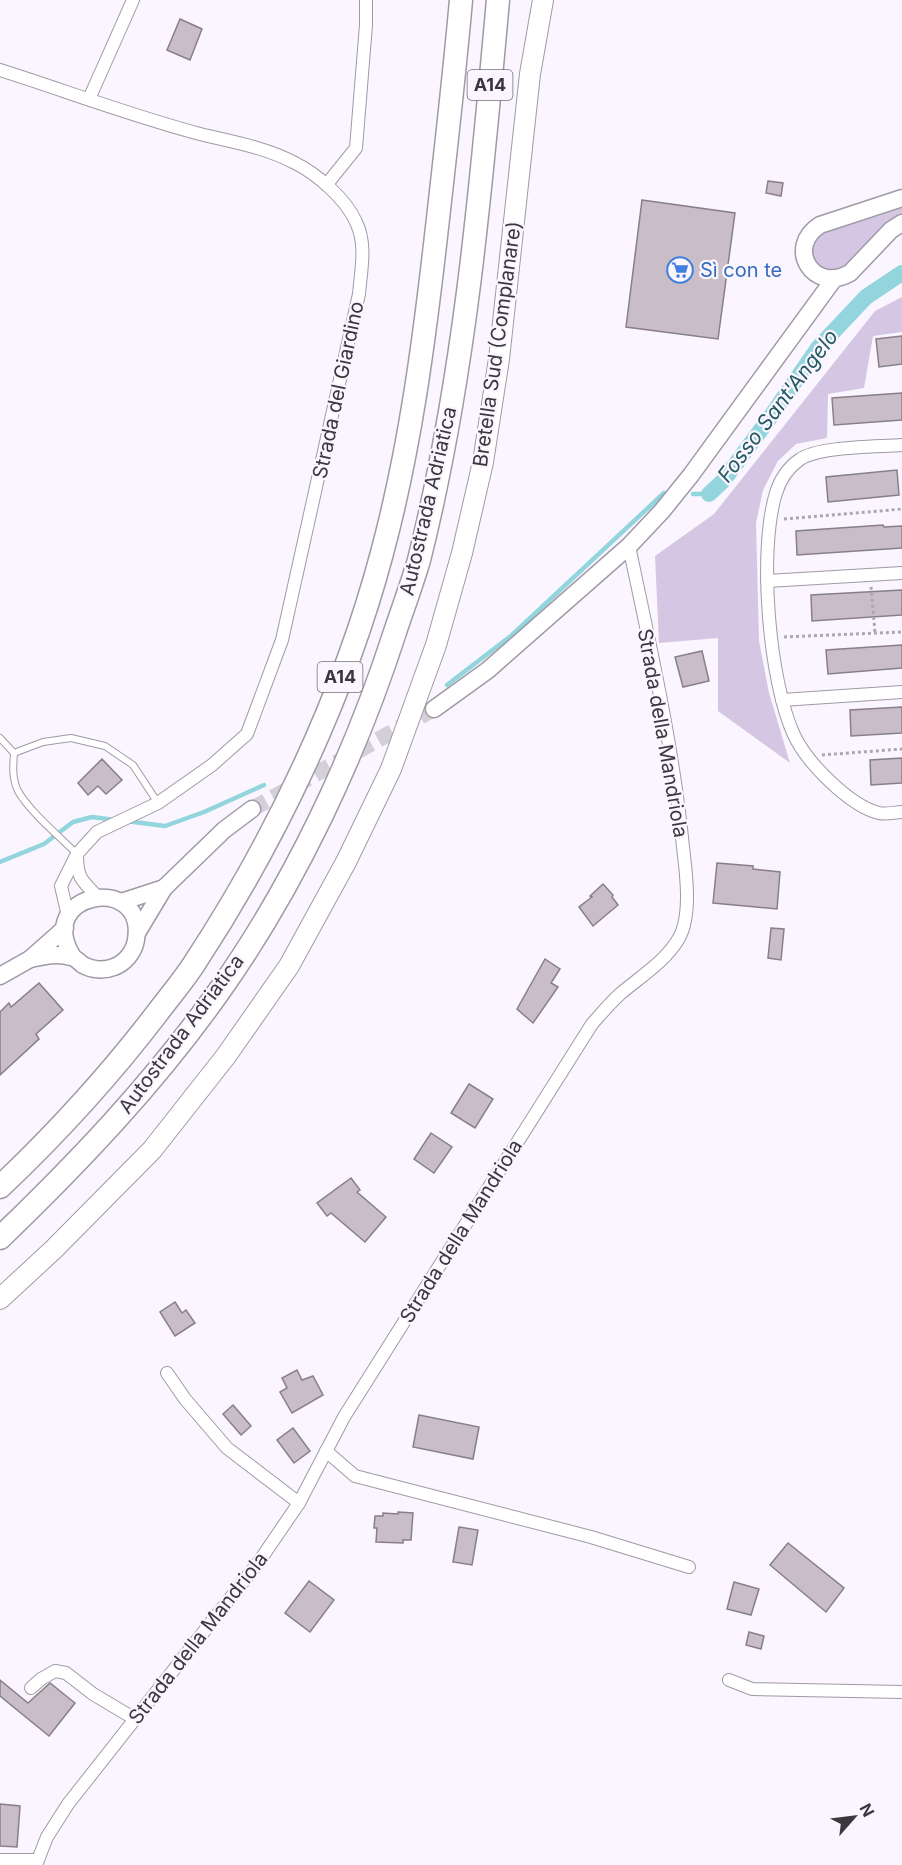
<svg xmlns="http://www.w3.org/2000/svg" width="902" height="1865" font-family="Inter,sans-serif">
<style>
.green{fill:#d5c6e3}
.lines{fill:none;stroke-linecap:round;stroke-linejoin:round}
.stream{stroke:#93d5dd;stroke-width:4.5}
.canal{stroke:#93d5dd;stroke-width:16}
.building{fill:#c9bec7;stroke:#887f87;stroke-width:1.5}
.secondary-tunnel{stroke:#d4cfd8;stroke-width:16;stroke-dasharray:16 8;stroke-linecap:butt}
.service-casing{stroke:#9f9aa5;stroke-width:8}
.minor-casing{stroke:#9f9aa5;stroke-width:14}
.secondary-casing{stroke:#9f9aa5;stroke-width:19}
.primary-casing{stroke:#9f9aa5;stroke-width:22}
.motorway-casing{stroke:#9f9aa5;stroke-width:25}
.path{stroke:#aca8af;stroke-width:3;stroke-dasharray:3 3;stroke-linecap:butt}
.service{stroke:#fff;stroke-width:6}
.minor{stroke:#fff;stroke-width:12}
.secondary{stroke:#fff;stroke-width:16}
.primary{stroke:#fff;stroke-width:20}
.motorway{stroke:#fff;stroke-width:22}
.labels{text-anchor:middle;stroke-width:4.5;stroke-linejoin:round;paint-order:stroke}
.shield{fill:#faf5ff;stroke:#747177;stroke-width:1.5}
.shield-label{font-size:18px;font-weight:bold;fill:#3b383d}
.shop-label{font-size:20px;fill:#366cbe;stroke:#faf5ff;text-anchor:start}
.street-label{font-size:20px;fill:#3b383d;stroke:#faf5ff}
.water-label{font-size:21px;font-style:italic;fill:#235b62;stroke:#faf5ff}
</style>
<rect width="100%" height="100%" fill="#faf5ff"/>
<g class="green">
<path d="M902 204V216L851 262 838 272 824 274C815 266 806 255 813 242 819 230 886 210 902 204Z"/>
<path d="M902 297V332L873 336 864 388 828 394 827 438 796 444 778 461 763 490 756 523 759 641 769 693 790 763 718 711V638L659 643 655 556 714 514 875 311Z"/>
</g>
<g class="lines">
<g class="stream">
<path d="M693 494H709"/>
<path d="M447 685 512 635 664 493"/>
<path d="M126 821 165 826 204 812 264 785"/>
<path d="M0 862 44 844 73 822 92 817 115 820"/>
</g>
<path class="canal" d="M709 494 723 481 769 419 818 348 866 297 902 273"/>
</g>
<g class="building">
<path d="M180 19 202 29 190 60 167 50Z"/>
<path d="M768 181 783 183 781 196 766 193Z"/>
<path d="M642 200 735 213 718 339 626 327Z"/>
<path d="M902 336V364L879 367 876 339Z"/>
<path d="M902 393V420L834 425 832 398Z"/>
<path d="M897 470 899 495 828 502 826 477Z"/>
<path d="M883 525 884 527 902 526V548L797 555 796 531Z"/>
<path d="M902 590V615L812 621 811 595Z"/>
<path d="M902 645V668L828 674 826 650Z"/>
<path d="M702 651 709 681 683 687 675 657Z"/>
<path d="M902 707V733L851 736 850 710Z"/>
<path d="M902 758V783L871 785 870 760Z"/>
<path d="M102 759 122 780 106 794 98 786 88 795 78 783Z"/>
<path d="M717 863 753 866V869L780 872 777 909 713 903Z"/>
<path d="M603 884 613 895 612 897 618 905 593 926 579 907 592 897 590 896Z"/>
<path d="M771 928 784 929 781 960 768 958Z"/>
<path d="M545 959 560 969 551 983 558 987 533 1023 517 1009Z"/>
<path d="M39 983 63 1010 36 1034 39 1039 0 1075V1012L9 1003 11 1007Z"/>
<path d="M469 1084 493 1099 475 1128 451 1113Z"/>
<path d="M431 1133 452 1147 434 1173 414 1159Z"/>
<path d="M351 1178 360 1190 357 1192 386 1217 365 1242 331 1213 327 1216 317 1203Z"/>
<path d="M175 1302 182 1313 186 1310 195 1323 175 1336 160 1312Z"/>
<path d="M297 1370 302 1380 313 1376 323 1395 292 1413 280 1392 287 1388 282 1378Z"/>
<path d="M233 1405 251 1426 241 1435 223 1414Z"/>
<path d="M419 1415 479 1427 473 1459 413 1447Z"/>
<path d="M293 1428 310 1451 294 1463 277 1440Z"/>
<path d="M398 1512 413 1513 411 1540H403V1543L376 1542 377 1528H374L375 1516H383V1513L398 1514Z"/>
<path d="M459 1527 478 1530 472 1565 453 1562Z"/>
<path d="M788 1543 844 1588 826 1612 770 1565Z"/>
<path d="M309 1581 334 1600 310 1632 285 1613Z"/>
<path d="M734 1582 759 1589 751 1615 727 1609Z"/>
<path d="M749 1632 764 1636 761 1649 746 1645Z"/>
<path d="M0 1680 28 1703 50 1683 75 1703 49 1736 0 1696Z"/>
<path d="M0 1804 20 1806 17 1847 0 1846Z"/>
</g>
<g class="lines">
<path class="secondary-tunnel" d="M252 809 434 709"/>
<g class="service-casing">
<g id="service">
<path d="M0 738 14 753C13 766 12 779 18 791 29 811 60 837 77 854"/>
<path d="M14 753 43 742 71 738 105 746 133 765 158 803"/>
</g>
</g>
<g class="minor-casing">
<g id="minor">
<path d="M0 70C66 91 132 116 200 134 232 142 265 147 295 163 317 174 346 199 356 222 367 244 361 270 359 294L282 640 247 734 212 765 158 803 97 832 77 854 61 886 68 916"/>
<path d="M89 99 133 0"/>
<path d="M327 184 356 148 366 25V0"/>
<path d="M902 445C877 447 818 446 799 460 788 468 780 480 776 493 758 551 769 681 794 735 807 763 850 806 879 813 886 815 895 812 902 812"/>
<path d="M767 581 902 573"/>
<path d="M782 700 902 692"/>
<path d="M77 855C77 878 82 881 97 896"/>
<path d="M167 1373 185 1399 227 1448 299 1503"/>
<path d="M326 1451 355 1476 591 1537 689 1567"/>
<path d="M729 1680 752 1689 902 1692"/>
<path d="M31 1688 41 1679 55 1671 66 1673 93 1694 135 1719"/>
<path d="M0 1860H38"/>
<path d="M36 1865 47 1837 68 1804 258 1563 299 1503 344 1417 592 1024C601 1014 610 1003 620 994 640 977 666 961 679 938 692 915 686 872 683 847 673 745 650 646 629 546"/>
</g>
</g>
<g class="secondary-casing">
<g id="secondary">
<path d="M902 198 820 225C785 247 813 294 850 273L891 230 902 223"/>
<path d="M434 709 488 670 629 546 662 511 691 475 834 279"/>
<path d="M121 902 164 888"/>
<path d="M137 933 164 888 224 830 252 809"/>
<path d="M30 959C44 956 58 953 71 957 76 958 79 962 83 965 92 970 104 971 114 967 125 963 134 952 136 940 147 872 32 892 73 957"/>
<path d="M0 976 30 959 65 928"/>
</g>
</g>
<g class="primary-casing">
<path id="primary" d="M0 1299 54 1249 152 1150 226 1056 289 966 346 862 391 769 436 645 462 553 483 462 499 359 530 74 543 0"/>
</g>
<g class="motorway-casing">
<g id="motorway">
<path d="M0 1187C57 1133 110 1075 158 1012 170 996 183 981 194 964 275 841 344 696 382 553 410 449 424 342 436 236 445 157 454 79 461 0"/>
<path d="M0 1238C80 1161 156 1081 220 990 295 884 355 756 395 632 403 608 412 584 419 560 465 377 481 187 498 0"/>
</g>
</g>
<g class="path">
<path d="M784 519 902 509"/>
<path d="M871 587 875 633"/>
<path d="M784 637 902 632"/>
<path d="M822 755 902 749"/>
</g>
<use href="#service" class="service"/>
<use href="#minor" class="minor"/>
<use href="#secondary" class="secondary"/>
<use href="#primary" class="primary"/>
<use href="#motorway" class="motorway"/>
</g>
<defs>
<g id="supermarket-ring" transform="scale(1.35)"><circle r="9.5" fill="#faf5ff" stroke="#3f7fe0" stroke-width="1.5"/><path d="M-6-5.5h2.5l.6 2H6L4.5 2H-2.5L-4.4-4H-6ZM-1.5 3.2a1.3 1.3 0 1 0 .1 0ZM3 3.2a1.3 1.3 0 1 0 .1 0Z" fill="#3f7fe0"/></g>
</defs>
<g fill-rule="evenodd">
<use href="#supermarket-ring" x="680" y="270"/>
</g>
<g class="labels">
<g class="shield">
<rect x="467.5" y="70" width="45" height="30" rx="4.5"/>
<rect x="317.5" y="662" width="45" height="30" rx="4.5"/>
</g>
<g class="shield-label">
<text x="490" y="91">A14</text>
<text x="340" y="683">A14</text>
</g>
<g class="shop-label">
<text x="700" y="277">Sì con te</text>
</g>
<g class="street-label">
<text transform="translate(497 344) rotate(-82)" y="7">Bretella Sud (Complanare)</text>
<text transform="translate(338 390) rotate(-78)" y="7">Strada del Giardino</text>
<text transform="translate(428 501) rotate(-77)" y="7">Autostrada Adriatica</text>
<text transform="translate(663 733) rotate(80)" y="7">Strada della Mandriola</text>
<text transform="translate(181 1034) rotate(-53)" y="7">Autostrada Adriatica</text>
<text transform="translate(461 1231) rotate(-58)" y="7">Strada della Mandriola</text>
<text transform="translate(198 1638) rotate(-52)" y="7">Strada della Mandriola</text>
</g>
<g class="water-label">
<text transform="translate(778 406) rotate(-53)" y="7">Fosso Sant'Angelo</text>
</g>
</g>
<g transform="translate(854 1817) rotate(62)" stroke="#faf5ff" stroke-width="4.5" paint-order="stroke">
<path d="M0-4.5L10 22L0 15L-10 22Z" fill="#3b383d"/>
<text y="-9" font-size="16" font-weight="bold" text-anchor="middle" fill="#3b383d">N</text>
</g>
</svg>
